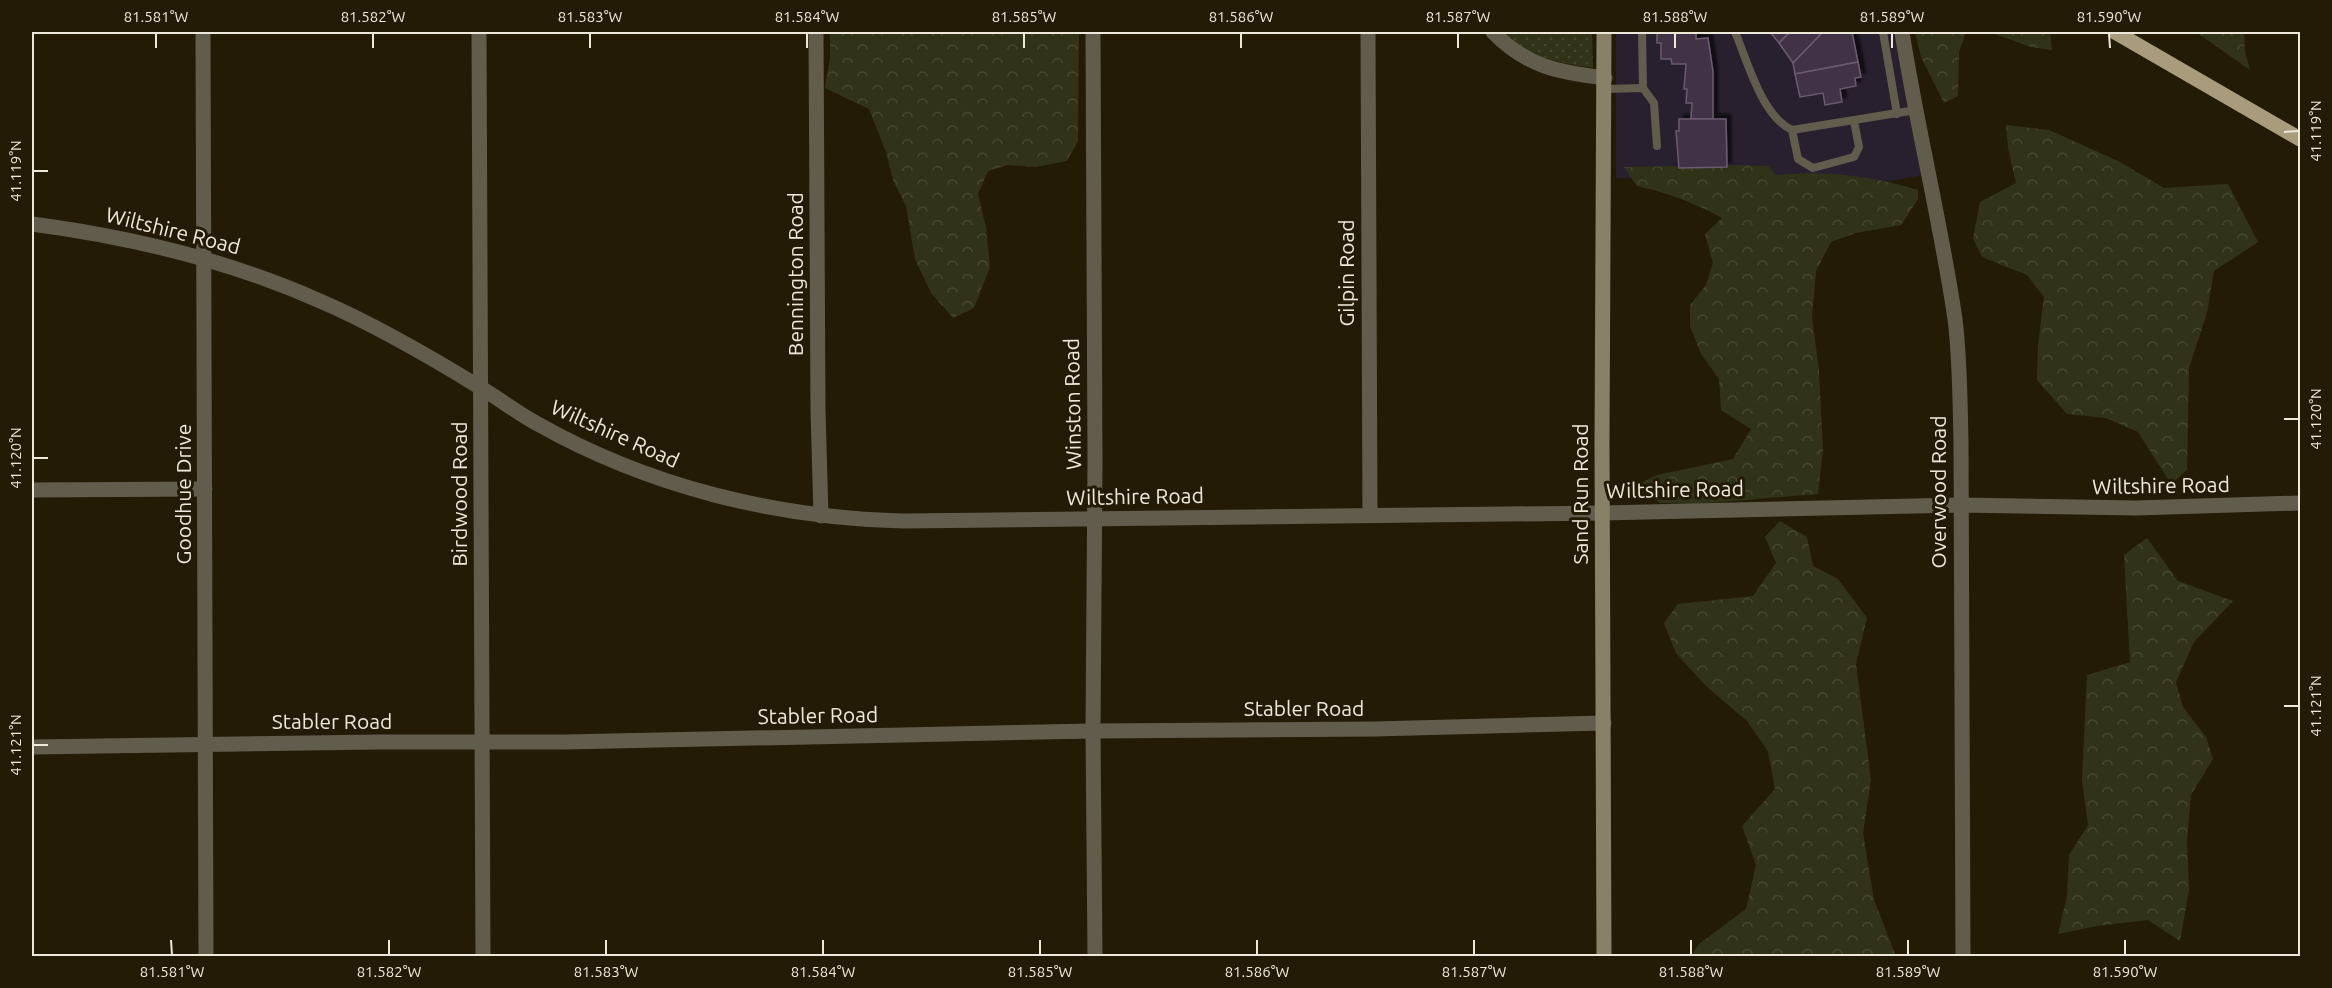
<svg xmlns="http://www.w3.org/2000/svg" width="2332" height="988" font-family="Ubuntu,sans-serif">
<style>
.commercial{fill:#28202f}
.forest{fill:url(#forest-crowns)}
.park{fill:url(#park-dots)}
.building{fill:#423344;stroke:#6b5b6e;stroke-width:1.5;filter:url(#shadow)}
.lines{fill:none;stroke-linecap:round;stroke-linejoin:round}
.lane{stroke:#625c4d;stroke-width:8}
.street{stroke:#625c4d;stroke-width:15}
.secondary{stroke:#898068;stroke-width:15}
.primary{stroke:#a89c7d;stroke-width:15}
.ticks{fill:none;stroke:#eee8db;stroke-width:2}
.labels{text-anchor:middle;stroke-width:6;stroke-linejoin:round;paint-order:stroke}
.street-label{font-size:21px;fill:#eee8db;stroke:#241b07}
.neatline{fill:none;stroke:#eee8db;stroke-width:2}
.ticks-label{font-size:15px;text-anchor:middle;fill:#eee8db}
</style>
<defs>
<pattern id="forest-crowns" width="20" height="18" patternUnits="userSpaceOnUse" patternTransform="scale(1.5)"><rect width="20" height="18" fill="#313319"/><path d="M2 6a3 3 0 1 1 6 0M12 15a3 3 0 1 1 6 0" fill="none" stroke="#45472f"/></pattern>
<pattern id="park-dots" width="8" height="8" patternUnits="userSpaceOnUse" patternTransform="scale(1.5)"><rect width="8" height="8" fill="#313319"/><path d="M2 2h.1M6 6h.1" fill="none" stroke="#45472f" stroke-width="1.8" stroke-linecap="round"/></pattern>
<filter id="shadow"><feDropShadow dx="4.5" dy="-4.5" stdDeviation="1.5" flood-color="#0009"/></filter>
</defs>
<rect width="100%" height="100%" fill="#241b07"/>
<path class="commercial" d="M1616 32H1896L1916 150 1923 175 1772 203 1761 184 1616 178Z"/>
<g class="forest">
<path d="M830 32H1079L1078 141 1067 161 1035 167 1008 165 988 171 978 194 986 228 990 267 974 308 953 318 931 293 915 259 906 206 893 180 886 152 869 109 825 88 830 58Z"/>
<path d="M1915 32H1966L1959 52 1958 96 1944 103 1921 57Z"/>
<path d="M1989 32H2050L2052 50 2031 47Z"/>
<path d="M2196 32H2244L2245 52 2250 70Z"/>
<path d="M2006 125 2049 130 2118 161 2164 188 2228 184 2258 242 2214 271 2207 313 2189 368 2187 470 2171 484 2138 432 2106 418 2067 414 2037 380 2038 345 2044 297 2027 275 1982 257 1973 238 1980 202 2016 183 2008 148Z"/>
<path d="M1740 165 1768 166 1776 175C1824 170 1872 176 1918 190V199L1901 225 1856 233 1831 242 1816 271 1812 317 1819 371 1823 449 1818 494 1696 504 1660 503 1635 486 1657 475 1733 459 1751 429 1721 410 1719 379 1701 354 1690 326V305L1706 285 1713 263 1705 234 1722 218C1695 203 1668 193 1637 186L1624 167Z"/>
<path d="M1780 521 1807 537 1813 566 1838 579 1867 618 1856 664 1871 780 1863 833 1874 900 1896 956H1691L1699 944 1746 909 1756 865 1742 826 1775 789 1768 751 1747 721 1706 686 1676 653 1664 623 1678 604 1753 596 1776 563 1765 537Z"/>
<path d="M2147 538 2178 581 2233 601 2194 642 2176 682 2183 707 2206 737 2213 759 2191 795 2187 841 2189 890 2180 941 2148 920 2097 926 2058 934 2067 896 2069 855 2088 825 2082 781 2087 675 2130 662 2124 555Z"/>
</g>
<path class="park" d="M1505 32H1592L1593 68C1560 63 1528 58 1505 32Z"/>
<g class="building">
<path d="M1657 32H1696V39L1708 38 1713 72V119H1691L1692 103H1686L1687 89H1684L1686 64H1672L1671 59H1661V43H1657Z"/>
<path d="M1770 32H1790L1779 43Z"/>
<path d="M1790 32H1823L1793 63 1779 43Z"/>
<path d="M1823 32H1852L1858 62 1795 74 1793 63Z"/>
<path d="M1858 62 1861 77 1855 78 1856 86 1840 89 1842 102 1825 105 1823 93 1800 97 1795 74Z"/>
<path d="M1679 119H1726L1727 167 1679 168 1676 131H1679Z"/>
</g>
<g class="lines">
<g class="lane">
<path d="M1642 32 1643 88"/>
<path d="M1735 32C1748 62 1761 115 1792 130L1916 110"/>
<path d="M1883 32 1897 114"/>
<path d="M1605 89 1643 88 1654 103 1657 146"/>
<path d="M1792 130 1798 159 1813 168 1854 157 1859 147 1854 121"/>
</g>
<g class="street">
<path d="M203 32 206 956"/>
<path d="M479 32 483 956"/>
<path d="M816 32 818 410 821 516"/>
<path d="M1093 32 1095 461 1093 731 1095 956"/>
<path d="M1368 32 1370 515"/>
<path d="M1493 32C1527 67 1558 72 1605 78"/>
<path d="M1902 32C1917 128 1941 223 1955 319 1960 359 1960 401 1961 442L1963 956"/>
<path d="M32 224C131 237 228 260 320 301 376 325 429 356 481 388 500 399 517 413 536 423 649 487 776 518 904 521L1602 513 1960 505 2136 508 2300 503"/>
<path d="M32 490 205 489"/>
<path d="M32 747 377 742H565L1093 731 1375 729 1604 723"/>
</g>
<path class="secondary" d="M1604 32 1602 444 1604 956"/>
<path class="primary" d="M2115 32 2300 139"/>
</g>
<path class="ticks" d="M156 33V48M373 33V48M590 33V48M807 33V48M1024 33V48M1241 33V48M1458 33V48M1675 33V48M1892 33V48M2109 33 2110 48M2284 132 2299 131M33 171H48M2284 419H2299M33 458H48M2284 706H2299M33 745H48M171 940 172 955M389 940V955M606 940V955M823 940V955M1040 940V955M1257 940V955M1474 940V955M1691 940V955M1908 940V955M2125 940V955"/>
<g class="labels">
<g class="street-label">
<text transform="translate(173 231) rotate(14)" y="7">Wiltshire Road</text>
<text transform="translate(1347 273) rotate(-90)" y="7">Gilpin Road</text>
<text transform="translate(796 274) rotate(-90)" y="7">Bennington Road</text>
<text transform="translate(1073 404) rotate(-91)" y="7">Winston Road</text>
<text transform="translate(615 434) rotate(24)" y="7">Wiltshire Road</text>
<text transform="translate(2161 486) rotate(-1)" y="7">Wiltshire Road</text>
<text transform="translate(1675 490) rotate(-1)" y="7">Wiltshire Road</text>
<text transform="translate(1939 492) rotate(-90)" y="7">Overwood Road</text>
<text transform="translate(184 494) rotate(-90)" y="7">Goodhue Drive</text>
<text transform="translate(460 494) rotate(-90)" y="7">Birdwood Road</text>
<text transform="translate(1581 494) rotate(-90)" y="7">Sand Run Road</text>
<text transform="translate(1135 497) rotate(-1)" y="7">Wiltshire Road</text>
<text x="1304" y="716">Stabler Road</text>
<text transform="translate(818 716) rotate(-1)" y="7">Stabler Road</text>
<text x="332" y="729">Stabler Road</text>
</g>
</g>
<rect width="2332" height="988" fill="none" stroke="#241b07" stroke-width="66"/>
<rect x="33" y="33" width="2266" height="922" class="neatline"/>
<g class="ticks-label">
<text x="156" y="22">81.581°W</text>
<text x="373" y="22">81.582°W</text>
<text x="590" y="22">81.583°W</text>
<text x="807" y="22">81.584°W</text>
<text x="1024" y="22">81.585°W</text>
<text x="1241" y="22">81.586°W</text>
<text x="1458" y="22">81.587°W</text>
<text x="1675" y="22">81.588°W</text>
<text x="1892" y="22">81.589°W</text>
<text x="2109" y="22">81.590°W</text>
<text transform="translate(2316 131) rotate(-90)" y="5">41.119°N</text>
<text transform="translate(16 171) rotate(-90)" y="5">41.119°N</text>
<text transform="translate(2316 419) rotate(-90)" y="5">41.120°N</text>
<text transform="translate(16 458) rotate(-90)" y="5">41.120°N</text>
<text transform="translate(2316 706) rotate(-90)" y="5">41.121°N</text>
<text transform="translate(16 745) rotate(-90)" y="5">41.121°N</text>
<text x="172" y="977">81.581°W</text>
<text x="389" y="977">81.582°W</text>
<text x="606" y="977">81.583°W</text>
<text x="823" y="977">81.584°W</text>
<text x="1040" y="977">81.585°W</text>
<text x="1257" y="977">81.586°W</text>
<text x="1474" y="977">81.587°W</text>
<text x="1691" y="977">81.588°W</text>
<text x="1908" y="977">81.589°W</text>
<text x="2125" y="977">81.590°W</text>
</g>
</svg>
